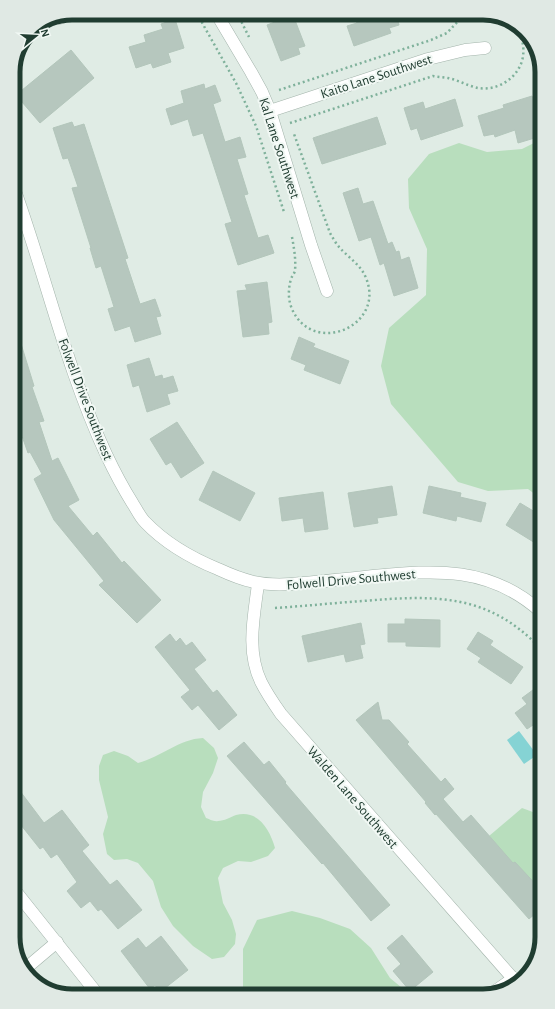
<svg xmlns="http://www.w3.org/2000/svg" width="555" height="1009" font-family="'Alegreya Sans',sans-serif">
<style>
.green{fill:#b8debd}
.water{fill:#85d3d4}
.building{fill:#b6c7be;stroke:#b3c6bb}
.lines{fill:none;stroke-linecap:round;stroke-linejoin:round}
.minor-casing{stroke:#a3b4ab;stroke-width:13}
.path{stroke:#7fb19b;stroke-width:2.5;stroke-dasharray:2 3;stroke-linecap:butt}
.minor{stroke:#fff;stroke-width:12}
.labels{text-anchor:middle;stroke-width:4;stroke-linejoin:round;paint-order:stroke}
.street-label{font-size:14px;fill:#203d31;stroke:#f1f8f4}
.rim{fill:none;stroke:#203d31;stroke-width:5}
</style>
<rect width="100%" height="100%" fill="#e0ece5"/>
<g class="green">
<path d="M538 141 540 498 528 489 488 491 458 482 391 404 381 366 389 328 426 295 427 249 409 208 408 179 429 154 459 143 487 152 522 149Z"/>
<path d="M203 738 214 748 218 758 213 773 203 792 201 807 206 818C209 819 214 822 218 821 224 821 231 817 236 815 258 809 270 830 275 848L268 856 251 862 238 861 223 868 218 878 223 903 232 920 236 934 235 944 224 957 212 959 193 946 173 926 161 907 153 881 138 863 127 859 114 860 107 854 103 834 108 817 99 780V766L103 755 114 751 128 756 138 763C161 757 179 739 203 738Z"/>
<path d="M522 808 541 815 542 899 489 836Z"/>
<path d="M292 911 320 918 350 929 371 948 390 978 407 992 246 994 243 987V949L257 920Z"/>
</g>
<path class="water" d="M519 731 537 755 524 764 507 740Z"/>
<g class="building">
<path d="M354 13H396L399 25 389 28 391 33 354 46 347 26 357 23Z"/>
<path d="M293 15 305 46 298 48 300 54 281 61 267 25Z"/>
<path d="M175 19 184 48 168 53 171 62 153 68 151 63 136 68 129 47 146 42 144 35 163 29 161 24Z"/>
<path d="M71 50 94 78 40 123 16 95Z"/>
<path d="M204 84 205 89 215 85 221 101 213 104 225 142 240 137 246 157 237 159 248 194 244 195 258 238 268 235 274 253 238 265 225 224 232 222 203 133 193 136 188 119 171 125 166 109 184 103 181 91Z"/>
<path d="M532 96 538 113V123L534 124 538 137 518 143 515 130 495 137 494 134 484 136 478 116 504 108 503 105Z"/>
<path d="M455 99 463 126 421 140 417 128 411 130 404 108 423 102 425 109Z"/>
<path d="M377 117 386 144 322 164 313 138Z"/>
<path d="M72 122 74 127 84 124 128 258 125 259 140 304 155 299 161 316 156 317 161 334 135 342 130 326 115 331 108 309 114 307 101 266 96 268 90 248H91L72 188 78 187 68 158 63 159 53 128Z"/>
<path d="M358 188 363 204 373 201 388 244 392 242 396 252 399 251 401 260 409 257 418 288 394 296 384 263 380 265 371 237 359 241 343 193Z"/>
<path d="M267 282 272 322 268 323 269 334 243 337 237 291 247 290 245 285Z"/>
<path d="M14 334H18L34 386 32 387 44 421 39 422 52 461 58 458 79 500 68 506 93 536 97 532 122 563 124 561 161 600 137 623 99 585 104 581 54 520 34 479 42 474 30 452 28 453 22 436 15 439Z"/>
<path d="M299 337 315 344 313 347 349 361 340 384 304 370 306 365 291 359Z"/>
<path d="M149 358 155 377 162 375 163 379 173 376 178 391 167 394 170 404 147 412 139 385 133 387 127 365Z"/>
<path d="M177 422 204 463 181 478 171 462 166 465 150 439Z"/>
<path d="M213 471 255 493 240 521 199 500Z"/>
<path d="M392 486 397 515 377 518 378 523 354 527 348 493Z"/>
<path d="M429 486 461 493 460 497 486 503 481 522 457 516 456 521 423 513Z"/>
<path d="M323 492 328 529 305 532 303 518 282 521 279 498Z"/>
<path d="M520 503 540 515V546L506 525Z"/>
<path d="M405 619 440 620V647L406 646V642H388V624H405Z"/>
<path d="M361 623 365 644 360 645 363 658 346 662 344 654 308 662 302 636Z"/>
<path d="M478 632 493 641 490 645 523 667 511 684 478 662 481 658 467 649Z"/>
<path d="M170 634 176 642 180 638 186 646 192 642 206 660 194 669 213 693 217 690 237 715 219 730 198 705 192 710 181 697 190 690 155 647Z"/>
<path d="M541 684V735L533 725 527 729 515 713 527 704 522 698Z"/>
<path d="M378 702 382 720H389L409 742 407 744 441 782 445 778 454 789 443 799 463 822 471 815 513 863 515 862 542 891V908L529 919 436 814 435 815 425 803 426 802 356 720Z"/>
<path d="M244 742 264 765 269 761 286 782 285 783 390 905 371 921 323 863 322 864 227 756Z"/>
<path d="M17 787 44 823 62 810 89 845 82 851 110 885 117 880 142 910 118 929 101 909 98 911 90 901 81 908 67 891 77 882 57 854 51 858 43 847 40 849 17 820Z"/>
<path d="M402 935 433 972 410 991 393 971 401 964 387 948Z"/>
<path d="M161 936 188 970 160 992 155 985 150 989 121 951 138 938 146 948Z"/>
</g>
<g class="lines">
<g class="minor-casing">
<g id="minor">
<path d="M216 13 251 72 262 92 270 111 311 245 327 291"/>
<path d="M60 18 74 13"/>
<path d="M270 111 428 59 465 50 485 48"/>
<path d="M14 188C46 276 66 368 106 454 114 471 123 488 133 504 137 510 140 517 145 522 165 543 191 558 218 569 244 581 261 586 291 584 318 582 346 579 373 576 436 570 489 566 540 611"/>
<path d="M258 584C254 616 246 651 261 682 267 694 274 704 281 714L517 983"/>
<path d="M17 893 99 996"/>
<path d="M25 969 57 942"/>
<path d="M494 992 514 978"/>
</g>
</g>
<g class="path">
<path d="M197 13 205 28 236 83 256 126 284 212"/>
<path d="M237 13 249 37"/>
<path d="M279 90 431 40 447 33 461 18 471 13"/>
<path d="M290 123 433 76C438 77 443 77 448 78 458 80 468 86 478 88 496 91 516 80 522 61 526 46 521 33 512 21"/>
<path d="M292 237C294 248 296 259 295 271 294 274 292 276 291 279 288 289 288 300 292 309 313 357 386 326 366 278 361 265 349 258 340 248 336 244 333 238 330 233L294 134"/>
<path d="M275 608C305 606 334 603 363 601 434 595 488 593 540 648"/>
</g>
<use href="#minor" class="minor"/>
</g>
<g class="labels">
<g class="street-label">
<text transform="translate(376 76) rotate(-18)" y="5">Kaito Lane Southwest</text>
<text transform="translate(280 148) rotate(72)" y="5">Kal Lane Southwest</text>
<text transform="translate(86 399) rotate(69)" y="5">Folwell Drive Southwest</text>
<text transform="translate(351 579) rotate(-5)" y="5">Folwell Drive Southwest</text>
<text transform="translate(353 797) rotate(49)" y="5">Walden Lane Southwest</text>
</g>
</g>
<path d="M0 0H555V1009H0ZM72 20H483A52 52 0 0 1 535 72V937A52 52 0 0 1 483 989H72A52 52 0 0 1 20 937V72A52 52 0 0 1 72 20Z" fill="#e0e9e4" fill-rule="evenodd"/>
<path class="rim" d="M72 20H483A52 52 0 0 1 535 72V937A52 52 0 0 1 483 989H72A52 52 0 0 1 20 937V72A52 52 0 0 1 72 20Z"/>
<g transform="translate(36 36) rotate(72)" stroke="#f1f8f4" stroke-width="3" paint-order="stroke">
<path d="M0-3L7 15L0 10L-7 15Z" fill="#203d31"/>
<text y="-6" font-size="11" font-weight="bold" text-anchor="middle" fill="#203d31">N</text>
</g>
</svg>
